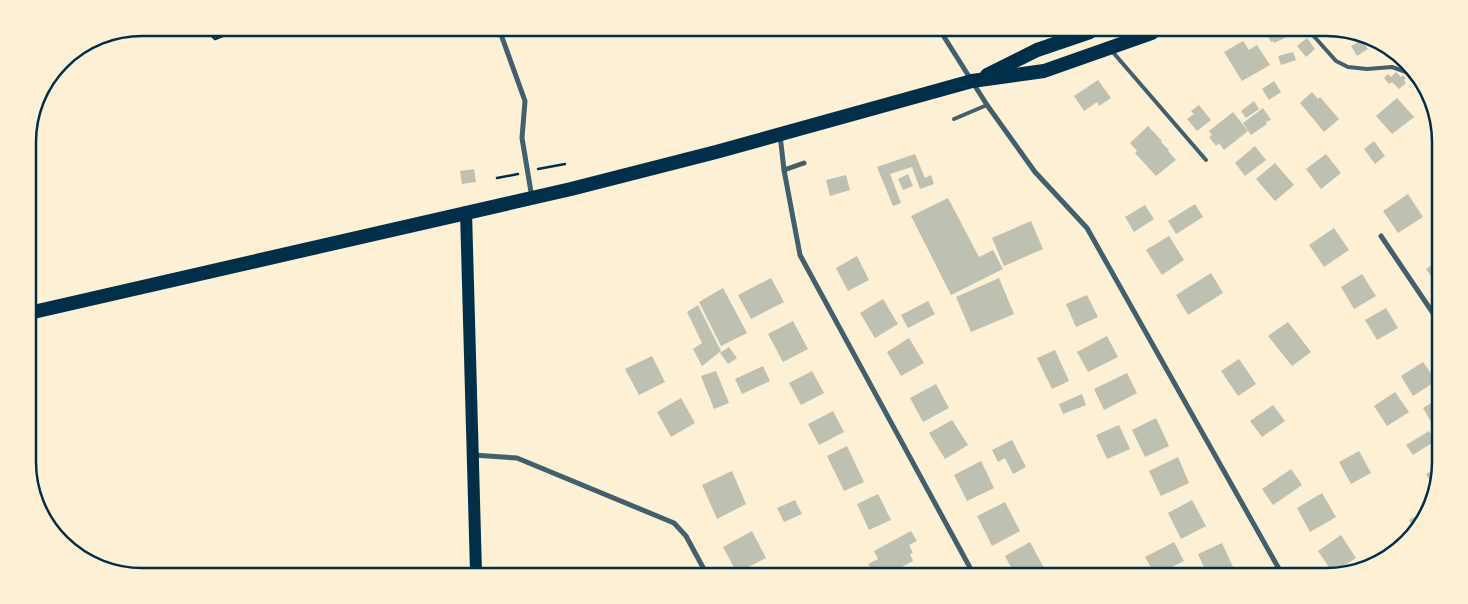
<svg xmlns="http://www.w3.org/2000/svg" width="1468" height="604" font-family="'Nunito Sans',sans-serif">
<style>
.building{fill:#bec0b2}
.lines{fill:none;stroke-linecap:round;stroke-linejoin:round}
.path{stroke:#003049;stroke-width:2.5}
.service{stroke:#3f606c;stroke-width:4}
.minor{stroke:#3f606c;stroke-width:5}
.primary{stroke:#003049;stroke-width:12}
.trunk{stroke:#003049;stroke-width:14}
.rim{fill:none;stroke:#003049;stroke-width:2.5}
</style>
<rect width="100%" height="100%" fill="#fdf0d5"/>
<g class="building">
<path d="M1266 33H1288L1284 36 1285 38 1274 43 1273 41 1271 42Z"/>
<path d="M1307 38 1315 49 1306 57 1297 46Z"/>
<path d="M1362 40 1368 49 1357 56 1351 46Z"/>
<path d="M1243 41 1249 50 1257 45 1270 65 1242 81 1224 52Z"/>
<path d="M1293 52 1296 60 1281 65 1278 56Z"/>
<path d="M1396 72 1401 77 1403 75 1406 78 1404 80 1406 83 1399 89 1392 82 1389 84 1384 78 1388 74 1391 77Z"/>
<path d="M1098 80 1111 98 1099 106 1097 102 1084 111 1074 96Z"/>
<path d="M1274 81 1281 92 1269 100 1262 89Z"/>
<path d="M1312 92 1318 99 1320 97 1339 119 1324 132 1300 103Z"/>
<path d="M1397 98 1414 117 1392 134 1376 116Z"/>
<path d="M1254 101 1259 109 1246 118 1241 111Z"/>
<path d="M1199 105 1211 120 1197 131 1187 119 1194 114 1191 111Z"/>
<path d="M1263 108 1271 120 1266 122 1267 124 1251 135 1243 123Z"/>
<path d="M1233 112 1248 131 1224 150 1219 143 1216 146 1209 137 1212 135 1209 131Z"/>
<path d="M1148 126 1162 141 1161 142 1169 150 1168 151 1176 160 1156 176 1135 153 1137 151 1130 143Z"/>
<path d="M1374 141 1385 156 1375 164 1364 149Z"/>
<path d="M1255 146 1266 160 1245 176 1235 163Z"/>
<path d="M915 154 925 178 931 175 934 184 920 189 912 167 890 174 901 203 893 206 877 167Z"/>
<path d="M1326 154 1341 173 1321 189 1306 169Z"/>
<path d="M1275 163 1294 185 1275 201 1256 179Z"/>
<path d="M474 169 476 182 462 184 460 171Z"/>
<path d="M908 174 913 186 903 190 898 179Z"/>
<path d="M846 175 850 190 830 196 826 180Z"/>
<path d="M1408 194 1423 217 1398 233 1383 211Z"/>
<path d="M948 198 979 257 993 250 1003 269 951 295 911 216Z"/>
<path d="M1195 204 1203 217 1176 234 1168 221Z"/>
<path d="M1145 205 1154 219 1134 232 1125 217Z"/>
<path d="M1031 221 1043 249 1004 266 992 238Z"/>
<path d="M1334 228 1349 250 1324 267 1309 245Z"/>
<path d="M1169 236 1184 260 1162 275 1146 250Z"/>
<path d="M857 256 869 280 848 291 836 268Z"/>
<path d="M1438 261 1437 284 1426 269Z"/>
<path d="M1211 273 1223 293 1188 315 1176 295Z"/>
<path d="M1362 274 1376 296 1354 309 1341 287Z"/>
<path d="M771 278 784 302 751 319 738 295Z"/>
<path d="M999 278 1014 314 971 332 956 297Z"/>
<path d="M723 288 747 333 721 346 699 302Z"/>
<path d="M1087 295 1098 317 1076 327 1066 304Z"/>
<path d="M883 299 898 324 875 338 860 313Z"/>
<path d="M928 301 935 314 908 328 901 315Z"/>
<path d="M698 305 721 351 702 366 693 349 702 343 687 312Z"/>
<path d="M1386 308 1398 328 1377 340 1365 320Z"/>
<path d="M793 321 808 349 783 362 768 334Z"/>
<path d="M1288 322 1311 352 1292 366 1268 336Z"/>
<path d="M1107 336 1118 357 1088 372 1077 352Z"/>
<path d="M909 338 924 363 901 376 887 352Z"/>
<path d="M729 347 737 358 728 364 720 353Z"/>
<path d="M1055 350 1069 381 1052 389 1037 358Z"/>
<path d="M652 356 665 382 639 395 625 369Z"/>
<path d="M1239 359 1256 384 1238 396 1221 371Z"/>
<path d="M1423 362 1436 381 1413 396 1401 376Z"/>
<path d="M763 366 770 381 742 394 735 379Z"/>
<path d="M716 371 729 403 714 409 701 376Z"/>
<path d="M812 371 824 393 801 405 789 383Z"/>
<path d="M1127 373 1137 393 1104 410 1094 389Z"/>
<path d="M936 384 949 408 923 422 910 398Z"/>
<path d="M1395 392 1409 412 1387 426 1374 406Z"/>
<path d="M1082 394 1086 405 1063 414 1059 404Z"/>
<path d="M681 398 695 423 671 437 657 412Z"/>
<path d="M1436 400 1435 429 1423 408Z"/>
<path d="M1273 405 1285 421 1262 437 1250 421Z"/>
<path d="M833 411 844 432 819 445 808 424Z"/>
<path d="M1156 418 1169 446 1145 457 1132 430Z"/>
<path d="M952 420 968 445 945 459 929 433Z"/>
<path d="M1119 425 1130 449 1107 459 1096 435Z"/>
<path d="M1429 431 1435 441 1413 455 1406 445Z"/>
<path d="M1012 440 1026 467 1013 474 1005 458 998 462 992 450Z"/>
<path d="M847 446 864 482 844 491 827 456Z"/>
<path d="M1359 451 1371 473 1351 484 1339 462Z"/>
<path d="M1178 457 1189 483 1161 496 1149 471Z"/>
<path d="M981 461 994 488 967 501 954 475Z"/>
<path d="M1291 469 1302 485 1273 505 1262 489Z"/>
<path d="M1435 469 1434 487 1426 474Z"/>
<path d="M732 471 746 504 717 519 702 485Z"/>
<path d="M1322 493 1336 517 1310 532 1297 508Z"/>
<path d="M878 494 891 520 869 530 857 504Z"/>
<path d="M795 500 802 514 784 522 777 508Z"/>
<path d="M1192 500 1206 526 1181 539 1168 513Z"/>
<path d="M1005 502 1020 531 992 546 977 516Z"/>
<path d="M1426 510 1413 528 1409 520Z"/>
<path d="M752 531 766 558 737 573 723 547Z"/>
<path d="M911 531 917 541 909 545 913 553 910 554 913 561 889 574H874L868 564 878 559 874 551Z"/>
<path d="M1341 535 1356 558 1333 573 1318 551Z"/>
<path d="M1030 542 1044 568 1031 575 1028 572 1023 575H1015L1005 556Z"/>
<path d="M1174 542 1184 561 1155 575 1145 557Z"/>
<path d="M1222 543 1233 567 1213 576H1208L1198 554Z"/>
</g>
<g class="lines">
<g class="path">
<path d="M204 28 215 39 243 28"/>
<path d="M538 169 565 164"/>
<path d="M497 178 518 174"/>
</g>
<g class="service">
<path d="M1311 33 1336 61 1348 67 1367 69 1392 67 1406 72 1426 96"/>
<path d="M1111 50 1206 160"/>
<path d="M954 119 987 105"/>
</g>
<g class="minor">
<path d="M499 29 525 101 522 138 532 198"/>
<path d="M941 32 987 105 1035 172 1087 228 1283 576"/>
<path d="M780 135 784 170 800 255 974 575"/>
<path d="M784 170 804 163"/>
<path d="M1381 236 1437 319"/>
<path d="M473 455 517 458 674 523 686 536 706 573"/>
</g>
<path class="primary" d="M466 212 476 572"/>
<g class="trunk">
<path d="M987 75 1037 50 1090 32"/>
<path d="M29 313 571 189 716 152 972 81 1044 71 1152 33"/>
</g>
</g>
<path d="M0 0H1468V604H0ZM142 36H1326A106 106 0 0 1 1432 142V462A106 106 0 0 1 1326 568H142A106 106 0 0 1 36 462V142A106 106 0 0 1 142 36Z" fill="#fdf0d5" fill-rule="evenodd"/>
<path class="rim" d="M142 36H1326A106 106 0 0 1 1432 142V462A106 106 0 0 1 1326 568H142A106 106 0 0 1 36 462V142A106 106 0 0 1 142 36Z"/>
</svg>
